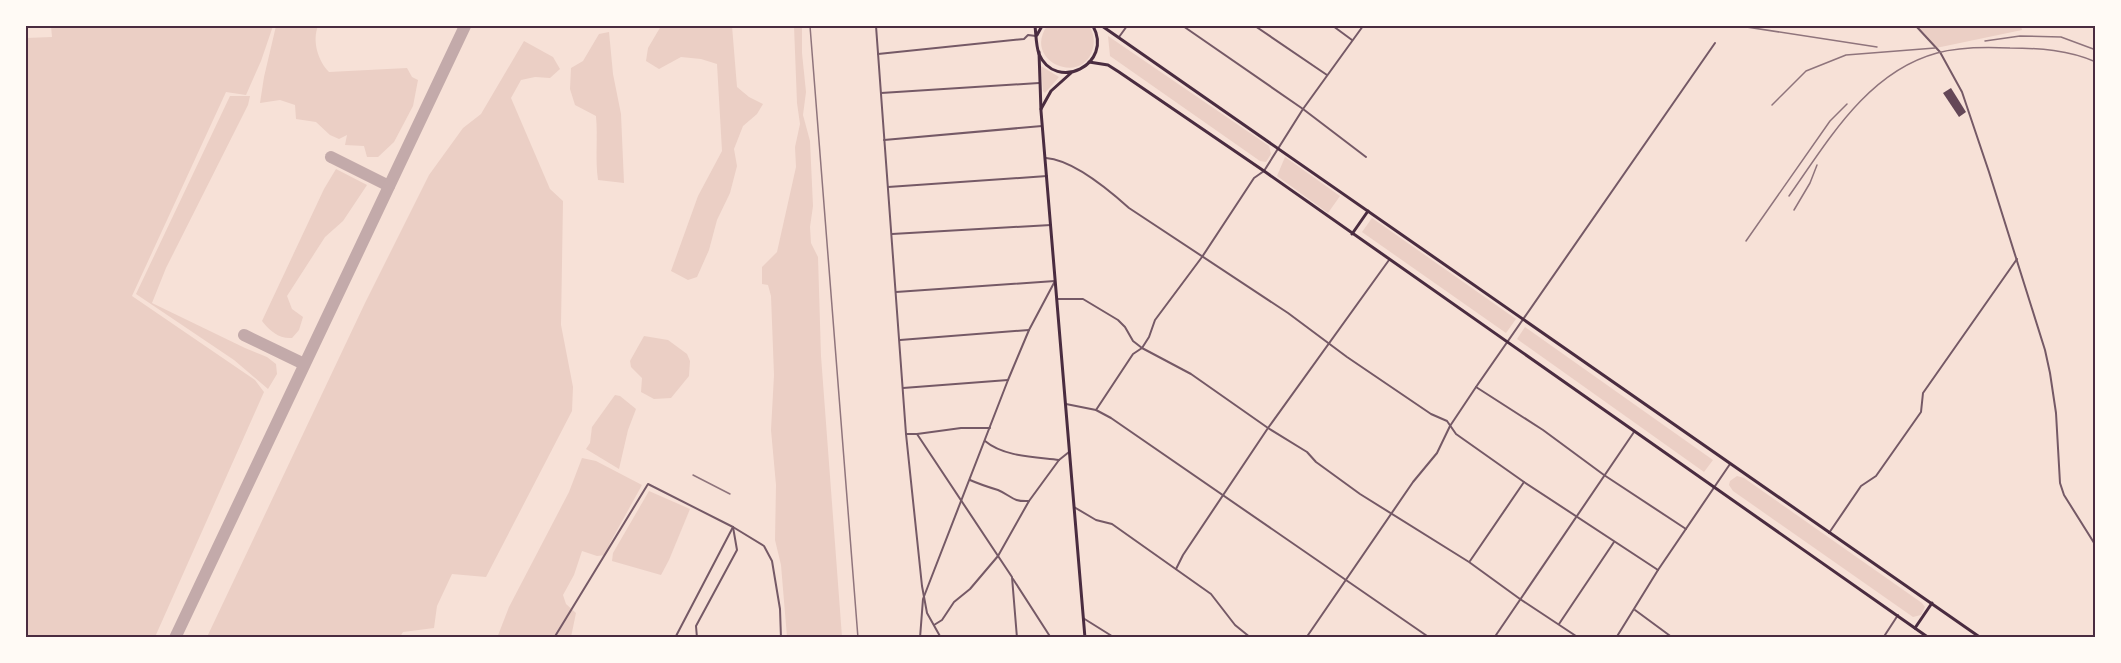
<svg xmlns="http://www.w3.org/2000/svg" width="2121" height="663" font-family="'Open Sans',sans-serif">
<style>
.green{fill:#ebcfc5}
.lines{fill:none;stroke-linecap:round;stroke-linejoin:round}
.taxiway{stroke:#c3aaaa;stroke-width:12}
.building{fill:#644757}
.minor{stroke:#755966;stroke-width:2}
.tertiary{stroke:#755966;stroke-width:2}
.primary{stroke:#4a2c40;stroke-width:3}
.rail{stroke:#8f747c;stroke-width:1.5}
.neatline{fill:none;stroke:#4a2c40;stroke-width:2}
</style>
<rect width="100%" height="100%" fill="#f7e1d7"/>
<g class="green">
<path d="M51 26H273L261 61 246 95 226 92 132 296 255 380 264 392 155 637H26V38L52 37Z"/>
<path d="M276 26H318C312 41 318 61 329 72L407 68 412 77 418 80 413 106 394 142 378 157H367L364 146 345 145 347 135 339 139 330 135 316 122 296 119 295 105 280 100 260 103 264 77Z"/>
<path d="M661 26H732L737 87 749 97 763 104 757 114 743 126 734 149 737 166 730 193 717 220 709 250 697 277 688 280 671 271 698 196 722 151 717 64 701 59 681 57 659 69 646 61 648 48Z"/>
<path d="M794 26 802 27V53L806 92 803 115 810 141 813 206 810 227 811 243 818 257 821 356 842 637H787L781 565 775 540 776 485 771 430 774 375 771 296 768 285 762 284V267L777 252 796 167 795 147 800 124 797 103Z"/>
<path d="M1047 26H1089C1093 32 1095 39 1093 48 1084 87 1022 62 1047 26Z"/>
<path d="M1916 26H2021L2022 30 1936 48Z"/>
<path d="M609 32 613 74 621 114 624 183 598 180C595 159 598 138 596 116L575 105 570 89 571 68 583 61 599 34Z"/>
<path d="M1108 36 1269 146 1271 154 1266 162 1260 161 1110 56Z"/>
<path d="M524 41 553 57 560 69 550 78 535 77 521 80 511 98 550 189 563 201 561 325 573 387 572 411 486 577 452 574 437 606 434 628 403 632 400 637H207L365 303 429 175 463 128 481 114Z"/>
<path d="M1041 66 1059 77 1045 93 1043 91Z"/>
<path d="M230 96H250L248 105 166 268 152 303 245 348 267 357 276 364 277 374 268 389 234 360 136 294Z"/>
<path d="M1285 157 1340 196 1328 213 1277 176Z"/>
<path d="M336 169 367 185 343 221 325 237 287 296 292 309 303 317 299 330 292 338C279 339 270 331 262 321L324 189Z"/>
<path d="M1372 218 1516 319 1506 333 1362 232Z"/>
<path d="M1525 327 1713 460 1704 472 1517 339Z"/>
<path d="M644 336 668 340 687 354 690 361 689 376 671 398 654 399 641 392 642 378 631 367 630 361Z"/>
<path d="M615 395 620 396 636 409 628 430 619 469 586 449 590 443 592 427Z"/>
<path d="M582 458 596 461 642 485 610 543 606 555 597 556 582 551 574 575 563 595 566 604 576 613 571 637 497 638 509 607 569 492Z"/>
<path d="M1737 476 1744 478 1922 603 1925 607 1921 615 1913 617 1733 491 1729 485 1730 481Z"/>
<path d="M649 491 690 509 669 560 661 575 612 561 613 553Z"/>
</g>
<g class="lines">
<g class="taxiway">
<path d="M331 157 389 186"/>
<path d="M244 335 304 364"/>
<path d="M175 638 465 26"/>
</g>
</g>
<path class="building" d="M1951 88 1966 112 1959 117 1943 93Z"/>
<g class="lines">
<g class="minor">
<path d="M876 26 906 434 922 586 927 613 941 638"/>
<path d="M1183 26 1303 109 1366 157"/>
<path d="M1255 26 1327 75"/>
<path d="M1333 26 1352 40"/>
<path d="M1119 37 1127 26"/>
<path d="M878 54 1024 39 1028 35 1036 36"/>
<path d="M881 93 1039 83"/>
<path d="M884 140 1042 126"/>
<path d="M1046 158C1073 160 1109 190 1129 208L1288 313 1347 357 1431 414 1447 421 1456 434 1524 482 1658 570"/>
<path d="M888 187 1047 176"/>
<path d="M892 234 1051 225"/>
<path d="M896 292 1055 281"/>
<path d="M1057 299H1083L1118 320 1125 327 1133 341 1142 348 1191 374 1268 428 1307 452 1316 462 1360 494 1469 562 1520 599 1579 638"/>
<path d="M900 340 1029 330"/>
<path d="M1476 387 1543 430 1604 475 1686 529"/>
<path d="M903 388 1008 380"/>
<path d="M1066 404 1096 410 1111 418 1430 638"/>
<path d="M1096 410 1133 354 1142 348 1149 337 1155 320 1202 257 1254 178 1264 171"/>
<path d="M906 434H917L961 428H990"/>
<path d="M917 434 1012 577 1017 638"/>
<path d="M985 441C1004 457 1036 457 1059 460"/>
<path d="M970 480C979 484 988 487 998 490 1012 496 1012 502 1029 501"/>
<path d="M1074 507 1096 520 1112 524 1211 594 1235 625 1251 638"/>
<path d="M1829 533 1861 486 1876 476 1921 412 1923 393 2017 259"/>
<path d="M1470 561 1524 482"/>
<path d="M1176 569 1183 555 1268 428 1389 260"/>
<path d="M1013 579 1051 638"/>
<path d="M1635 610 1673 638"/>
<path d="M1083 618 1115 638"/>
<path d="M1559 624 1614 542"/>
<path d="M934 625 942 620 954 602 970 589 998 556 1029 501 1059 460 1069 452"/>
<path d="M554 638 648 484 733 527 764 546 772 561 780 609 781 638"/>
<path d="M675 638 733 527"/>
<path d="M697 638 696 626 737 550 733 527"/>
<path d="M1306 638 1413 482 1437 453 1450 426 1476 387 1715 43"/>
<path d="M1494 638 1634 432"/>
<path d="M1616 638 1658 570 1730 464"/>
<path d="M1883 638 1898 615"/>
</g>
<g class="tertiary">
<path d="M1916 26 1940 52 1962 92 1989 172 2045 350 2050 373 2056 413 2060 483 2064 495 2096 546"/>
<path d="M1264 171 1303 109 1363 26"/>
<path d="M920 638 923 599 1008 380 1029 330 1055 281"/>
</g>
<g class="primary">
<path d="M1035 26C1036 34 1036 46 1039 54 1056 93 1114 64 1093 26"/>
<path d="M1102 26 1981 638"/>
<path d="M1037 35 1042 26"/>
<path d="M1039 52 1041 111 1085 638"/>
<path d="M1089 62 1108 65 1119 72 1264 171 1929 638"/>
<path d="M1041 109 1051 91 1071 73"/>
<path d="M1352 234 1368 211"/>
<path d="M1915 628 1932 603"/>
</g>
<g class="rail">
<path d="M810 26 858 638"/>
<path d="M1740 26 1877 47"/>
<path d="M1985 41 2020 36 2061 37 2096 50"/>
<path d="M1772 105 1806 71 1846 55 1935 48"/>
<path d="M1789 196C1828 141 1867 72 1937 53 1958 47 1989 47 2010 48 2039 48 2069 50 2096 62"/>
<path d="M1794 210 1810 183 1817 165"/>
<path d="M1746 241 1830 121 1847 104"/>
<path d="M693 475 730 494"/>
</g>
</g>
<rect width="2121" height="663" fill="none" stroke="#fffaf5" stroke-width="54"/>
<rect x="27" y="27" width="2067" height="609" class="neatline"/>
</svg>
